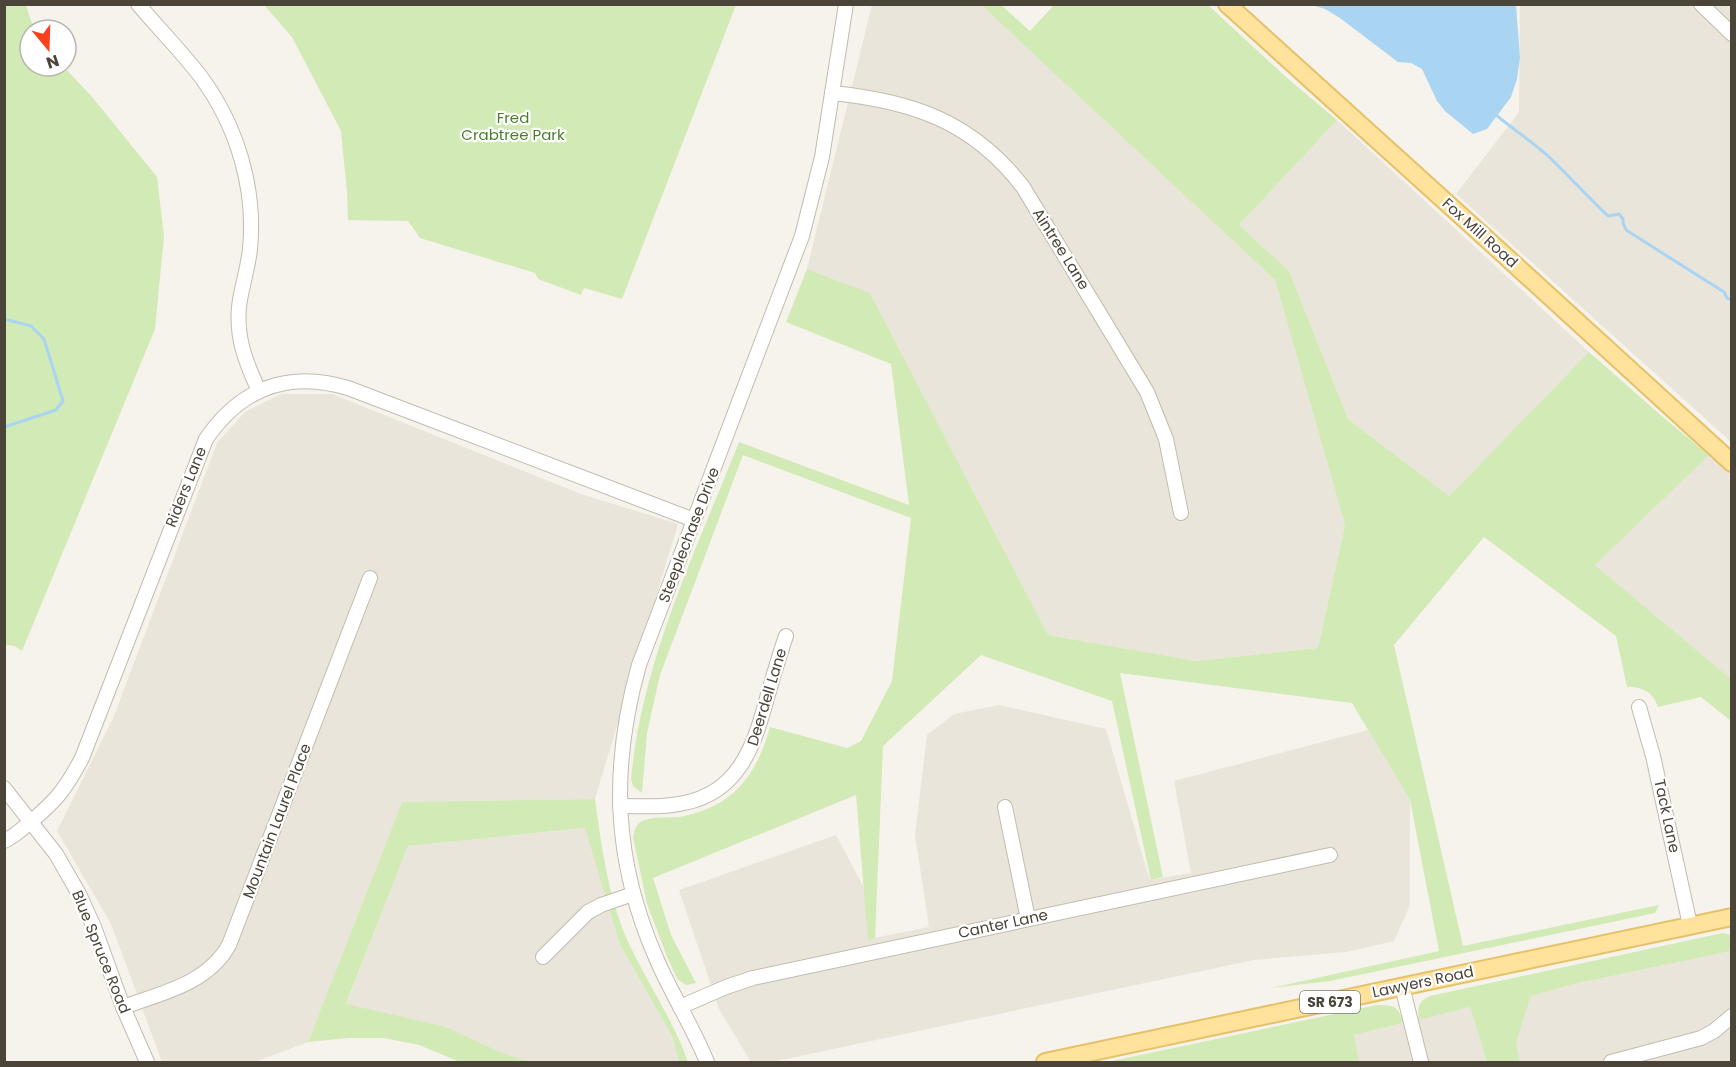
<svg xmlns="http://www.w3.org/2000/svg" width="1736" height="1067" font-family="Poppins,sans-serif">
<style>
.residential{fill:#eae5da}
.green{fill:#d2eab5}
.water{fill:#a9d4f2}
.lines{fill:none;stroke-linecap:round;stroke-linejoin:round}
.stream{stroke:#a9d4f2;stroke-width:3}
.minor-casing{stroke:#c2bbae;stroke-width:16}
.major-casing{stroke:#e6c16a;stroke-width:20}
.minor{stroke:#fff;stroke-width:14}
.major{stroke:#ffe39c;stroke-width:16}
.labels{text-anchor:middle;stroke-width:4.5;stroke-linejoin:round;paint-order:stroke}
.shield{fill:#fff;stroke:#817c74;stroke-width:1.5}
.shield-label{font-size:14px;font-weight:bold;fill:#4b4439}
.park-label{font-size:15px;fill:#4a7f2a;stroke:#fff}
.street-label{font-size:15px;fill:#4b4439;stroke:#fff}
</style>
<rect width="100%" height="100%" fill="#f6f3ec"/>
<g class="residential">
<path d="M872 5H981L1275 280 1345 525 1318 648 1196 661 1048 635 870 293 807 269Z"/>
<path d="M1520 5H1731V442L1456 194 1519 112Z"/>
<path d="M1337 120 1589 352 1449 496 1348 419 1289 271 1239 225Z"/>
<path d="M281 394H332L581 494 678 524 595 799 402 802 308 1042 255 1062H162L111 924 57 831 114 716 217 443 245 412Z"/>
<path d="M1709 455 1731 475V679L1595 565Z"/>
<path d="M999 705 1106 729 1147 871 1151 880 1191 873 1174 781 1368 730 1410 800V905L1394 941 1346 952 1254 960 772 1062H751L719 1009 679 890 836 835 864 888 869 939 929 927 915 835 927 735 954 714Z"/>
<path d="M586 828 620 945 673 1038 679 1062H535L507 1055 446 1027 346 1005 408 846Z"/>
<path d="M1731 951V1062H1520L1516 1043 1531 996 1574 984Z"/>
<path d="M1470 1007 1487 1062H1359L1354 1035Z"/>
</g>
<g class="green">
<path d="M26 5 34 30H30V66H63L93 98 157 177 164 236 155 329 22 651 15 646 4 645V5Z"/>
<path d="M264 5H736L622 299 584 288 581 295 538 279 535 273 420 238 408 221 348 220 347 192 341 131 292 37Z"/>
<path d="M981 5H1001L1030 31 1054 5H1208L1287 78 1337 120 1239 225 1289 271 1348 419 1449 496 1589 352 1664 418 1709 455 1595 565 1731 679V721L1701 697 1658 707C1653 692 1642 686 1627 687L1616 636 1484 537 1394 645 1463 946 1659 905 1655 913 1330 981 1271 988 1439 951 1410 800 1352 703 1120 673 1163 877 1151 880 1112 701 981 655 883 746 875 938 868 940 856 795 653 878 671 935 696 983 686 985 678 980 668 959 647 904 633 837C634 830 636 825 642 821 652 816 668 818 679 817 696 814 713 808 727 798 751 780 762 755 770 727L847 748 861 741 892 681 911 518 743 455 660 675 647 733 642 793 633 786 631 779C642 660 696 551 739 442L909 505 891 364 786 322 807 269 870 293 1048 635 1196 661 1318 648 1345 525 1275 280Z"/>
<path d="M595 799C601 843 607 888 623 930 642 976 672 1016 688 1062H679L673 1038 620 945 585 828 408 846 346 1004 446 1027 507 1055 535 1062H460L419 1045 384 1038H348L308 1042 402 802Z"/>
<path d="M1723 933 1731 935V951L1574 984 1531 996 1516 1043 1520 1062H1487L1470 1007 1419 1020C1417 1008 1418 1001 1430 996Z"/>
<path d="M1377 1005C1394 1005 1399 1006 1403 1023L1354 1035 1359 1062H1107Z"/>
</g>
<path class="water" d="M1312 5H1516L1520 58 1517 79 1511 97 1487 129 1473 134 1445 111 1437 101 1422 69 1411 63 1398 62 1340 18 1325 9Z"/>
<g class="lines">
<g class="stream">
<path d="M1496 115C1513 129 1531 141 1548 156 1568 175 1587 196 1608 216L1619 214 1623 219V223L1626 230 1724 292 1727 298 1732 300"/>
<path d="M4 319 31 326 44 339 63 401 56 410 4 427"/>
</g>
<g class="minor-casing">
<g id="minor">
<path d="M138 4C159 29 182 52 201 77 237 126 256 188 250 249 248 269 241 288 239 307 236 338 246 363 259 391"/>
<path d="M1701 4 1732 34"/>
<path d="M832 93C912 101 972 121 1023 187L1147 392 1166 439 1181 513"/>
<path d="M1639 707 1653 756 1690 925"/>
<path d="M4 788 56 854 79 894 94 927 123 1007 147 1062"/>
<path d="M620 806C641 806 663 808 684 803 739 792 754 746 767 698 773 677 779 656 786 636"/>
<path d="M1005 807 1028 919"/>
<path d="M4 841C13 837 20 831 28 824 56 801 65 790 82 758L206 439C241 388 289 370 348 388L694 520"/>
<path d="M543 957 588 912 601 905 633 894"/>
<path d="M1402 986 1421 1062"/>
<path d="M123 1007C162 993 207 984 229 945L370 578"/>
<path d="M680 1007 726 987 753 978 1330 855"/>
<path d="M707 1062C693 1027 672 995 657 960 613 861 610 768 639 665L802 236 822 157 846 4"/>
<path d="M1611 1062 1701 1038 1714 1031 1732 1016"/>
</g>
</g>
<g class="major-casing">
<g id="major">
<path d="M1227 4 1501 252 1732 463"/>
<path d="M1045 1062 1732 917"/>
</g>
</g>
<use href="#minor" class="minor"/>
<use href="#major" class="major"/>
</g>
<g class="labels">
<rect class="shield" x="1300" y="991" width="60" height="22" rx="4.5"/>
<g class="shield-label">
<text x="1330" y="1007">SR 673</text>
</g>
<g class="park-label">
<text x="513" y="123">Fred<tspan x="513" dy="17">Crabtree Park</tspan></text>
</g>
<g class="street-label">
<text transform="translate(1480 233) rotate(42)" y="5">Fox Mill Road</text>
<text transform="translate(1061 249) rotate(58)" y="5">Aintree Lane</text>
<text transform="translate(186 487) rotate(-68)" y="5">Riders Lane</text>
<text transform="translate(689 535) rotate(-69)" y="5">Steeplechase Drive</text>
<text transform="translate(767 697) rotate(-73)" y="5">Deerdell Lane</text>
<text transform="translate(1667 816) rotate(78)" y="5">Tack Lane</text>
<text transform="translate(277 821) rotate(-69)" y="5">Mountain Laurel Place</text>
<text transform="translate(1003 924) rotate(-12)" y="5">Canter Lane</text>
<text transform="translate(101 952) rotate(68)" y="5">Blue Spruce Road</text>
<text transform="translate(1423 982) rotate(-12)" y="5">Lawyers Road</text>
</g>
</g>
<rect width="1736" height="1067" fill="none" stroke="#4b4439" stroke-width="12"/>
<g transform="translate(48 48) rotate(161)"><circle r="28" fill="#ffffff" stroke="#b7b4b0" stroke-width="1.5"/>
<path d="M0-4.5L10 22L0 15L-10 22Z" fill="#fc3f1d"/>
<text y="-9" font-size="16" font-weight="bold" text-anchor="middle" fill="#4b4439">N</text>
</g>
</svg>
